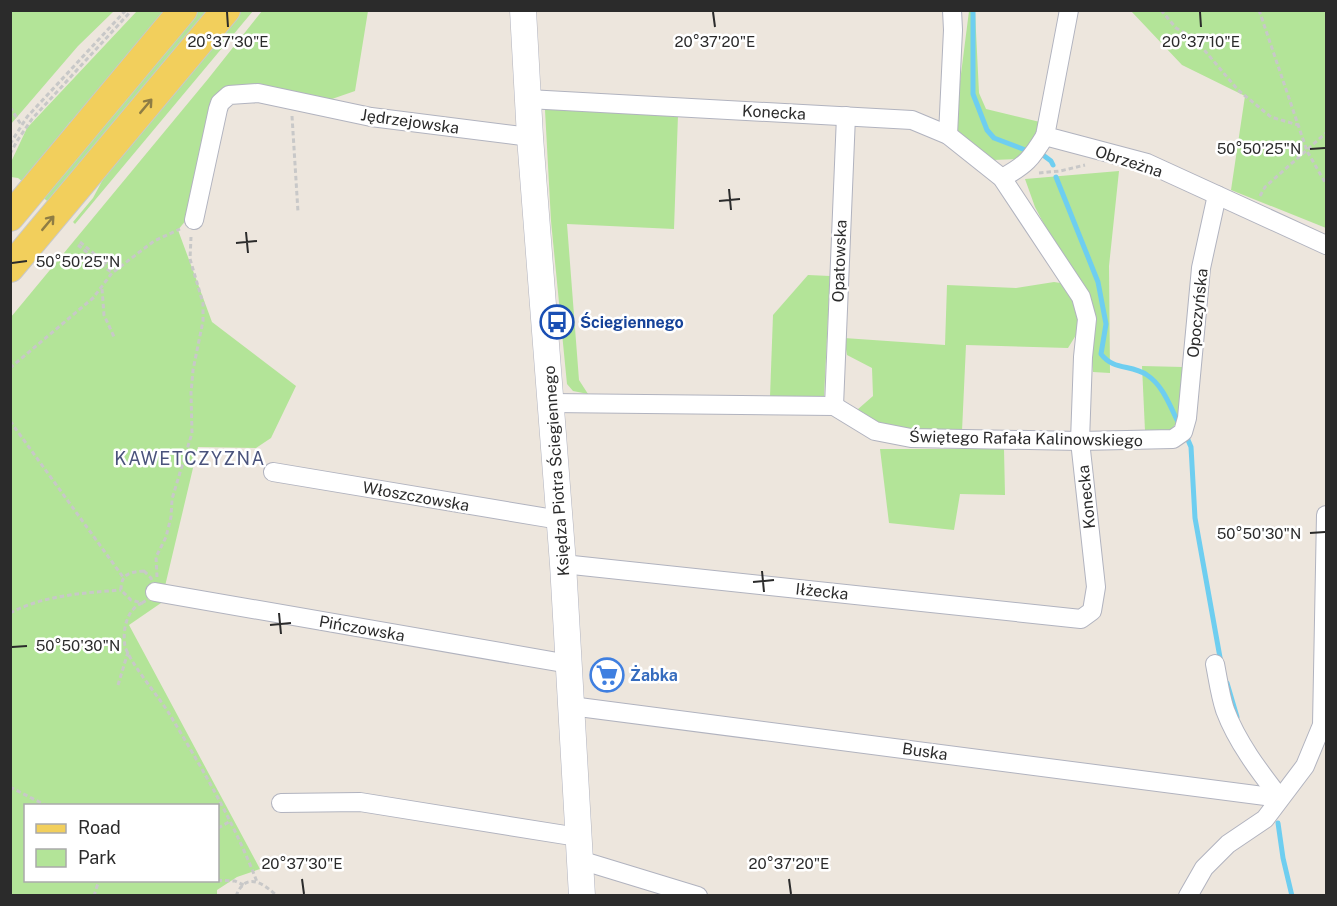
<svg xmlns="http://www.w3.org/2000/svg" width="1337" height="906" font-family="'Public Sans',sans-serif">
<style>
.green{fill:#b3e498;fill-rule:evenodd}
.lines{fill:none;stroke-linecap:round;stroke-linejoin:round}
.stream{stroke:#6ecef0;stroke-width:5}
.street-casing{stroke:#b1b3bf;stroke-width:20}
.secondary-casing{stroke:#b1b3bf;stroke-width:27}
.primary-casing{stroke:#c8c8c8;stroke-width:30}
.path{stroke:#c8c8c8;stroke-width:3;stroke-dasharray:4.5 3;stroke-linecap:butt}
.street{stroke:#fff;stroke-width:18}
.secondary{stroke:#fff;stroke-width:26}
.primary{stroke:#f2cf5c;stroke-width:28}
.oneway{stroke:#8e7d44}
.ticks{fill:none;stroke:#2b2b2b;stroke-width:2}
.labels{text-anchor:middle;stroke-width:5;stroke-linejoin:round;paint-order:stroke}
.street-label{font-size:16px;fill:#2b2b2b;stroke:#fff}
.transit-label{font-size:16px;font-weight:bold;fill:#164399;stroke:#fff;text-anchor:start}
.shop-label{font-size:16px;font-weight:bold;fill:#366cbe;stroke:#fff;text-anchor:start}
.neighbourhood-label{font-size:18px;letter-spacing:1.5px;fill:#4a537c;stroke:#fff}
.ticks-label{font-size:15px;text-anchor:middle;fill:#2b2b2b;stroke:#fff;stroke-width:5;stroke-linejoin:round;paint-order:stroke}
</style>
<rect width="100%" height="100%" fill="#ede6dd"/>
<g class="green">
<path d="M11 10 114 11 78 46 11 124Z"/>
<path d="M137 11H165L72 123 70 122 23 182 18 178 11 177V162L27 128Z"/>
<path d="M198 11H213L51 204 41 196Z"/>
<path d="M240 11H253L75 224 73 222 93 198 110 166Z"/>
<path d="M262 11H368L355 91 329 100 218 93 191 214 178 230 212 322 296 386 271 438 256 448 198 447 161 603 129 625 260 869 237 877 217 890V895L11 896V317L208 79ZM26 806H218V880H26Z"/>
<path d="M969 11H975L979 93 986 109 1040 122 1033 149 1018 159 993 160 954 129Z"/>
<path d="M1131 11H1326V228L1231 190 1245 96 1182 65Z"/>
<path d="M553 107 678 115 674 229 567 224 579 380 588 394 573 391 567 384 551 221 545 110Z"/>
<path d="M1119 171 1109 266 1110 373 1093 372 1087 306 1035 207 1025 179Z"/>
<path d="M808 275 830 276 824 397H770L773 315Z"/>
<path d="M1054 282 1067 284 1078 305 1081 327 1068 348 966 345 962 431 882 427 857 410 873 396 872 368 847 355 844 338 945 345 947 285 1016 288Z"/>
<path d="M1142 366 1183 367V412L1171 431H1145Z"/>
<path d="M880 449H1004L1005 495 960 494 954 530 889 523Z"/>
</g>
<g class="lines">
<g class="stream">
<path d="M973 10V94L987 130 994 138 1028 151"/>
<path d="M1043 155 1051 161 1053 165"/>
<path d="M1056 177 1098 282 1106 324 1101 354C1114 371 1131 364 1147 375 1164 386 1171 409 1180 426"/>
<path d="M1188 440 1191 447 1195 518 1221 663"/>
<path d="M1227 683 1237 717"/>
<path d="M1278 823 1283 858 1292 896"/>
</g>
<g class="street-casing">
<g id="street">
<path d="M1069 10 1045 136 1147 163 1326 245"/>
<path d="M528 99 912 120 948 135 1002 178 1081 297 1087 319 1083 357 1080 441 1096 587 1092 611 1081 619 563 564"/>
<path d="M948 135 953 30 952 10"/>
<path d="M1002 178C1026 165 1031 159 1045 136"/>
<path d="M194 220 218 109 220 103 229 95 258 93 371 117 530 137"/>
<path d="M551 403 834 406 875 431 911 438 1080 441 1173 439 1183 432 1187 418 1201 268 1217 195"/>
<path d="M834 406 846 116"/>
<path d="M273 472 560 520"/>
<path d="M155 592 569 664"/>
<path d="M1215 664C1218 679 1220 695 1225 710 1237 742 1259 771 1280 798"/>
<path d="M571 706 1280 798"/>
<path d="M281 803 360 802 578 837"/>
<path d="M580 860 698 896"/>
<path d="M1188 896 1204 868 1228 844 1265 819 1305 766 1322 725 1326 515"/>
</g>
</g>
<g class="secondary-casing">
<path id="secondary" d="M523 10 530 137 563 564 582 896"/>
</g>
<g class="primary-casing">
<g id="primary">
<path d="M10 217 183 10"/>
<path d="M10 268 226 10"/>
</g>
</g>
<g class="path">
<path d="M1161 10 1176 28 1195 39 1238 90 1271 117 1298 125"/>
<path d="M1259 10 1307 151 1326 184"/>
<path d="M10 107 22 126"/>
<path d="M292 116 298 212"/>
<path d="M10 144 27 117 126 10"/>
<path d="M10 154 17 141 32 119 132 10"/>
<path d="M1039 173 1060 171 1085 165"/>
<path d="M1260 196 1265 187 1326 133"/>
<path d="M80 242 115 271"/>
<path d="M78 245 112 273"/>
<path d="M102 289 104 315 115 339"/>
<path d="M10 368 93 298 112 273 154 241 180 229"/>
<path d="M10 421 123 577"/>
<path d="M144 571 151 578 155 592 150 598 142 603 131 600 121 590C121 574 129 572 144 571Z"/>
<path d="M157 577 156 557 166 537 171 517 172 499 192 433 191 393 193 370 203 321V303L190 259 191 237"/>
<path d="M142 603C127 609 122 630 125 646 129 662 160 698 170 715 202 768 235 824 257 882"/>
<path d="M10 613C45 595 83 593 121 590"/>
<path d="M118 685 128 652"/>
<path d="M10 787 47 806"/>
<path d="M218 828 229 822"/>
<path d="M210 880 235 881 244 885"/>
<path d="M94 896 99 880"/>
<path d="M236 896C246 871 263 883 277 896"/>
</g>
<use href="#street" class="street"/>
<use href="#secondary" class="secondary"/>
<use href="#primary" class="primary"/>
</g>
<defs><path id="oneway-shaft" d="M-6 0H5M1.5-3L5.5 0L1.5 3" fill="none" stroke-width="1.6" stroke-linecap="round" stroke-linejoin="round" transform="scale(1.5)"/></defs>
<g class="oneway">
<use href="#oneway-shaft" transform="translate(146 106) rotate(-50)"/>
<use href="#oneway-shaft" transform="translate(48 223) rotate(-50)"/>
</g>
<path class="ticks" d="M227 12 228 27M713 12 715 27M1200 12 1201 27M1310 149 1325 148M729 189 731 210M719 201 740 199M246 232 248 253M236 243 257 241M12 263 27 261M1310 533 1325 532M762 571 764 592M753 582 774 580M279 613 281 634M270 625 291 623M12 647 27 646M302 879 304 894M789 879 791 894"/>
<defs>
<g id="bus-ring" transform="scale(1.725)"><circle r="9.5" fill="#fff" stroke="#1a4fb4" stroke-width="1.5"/><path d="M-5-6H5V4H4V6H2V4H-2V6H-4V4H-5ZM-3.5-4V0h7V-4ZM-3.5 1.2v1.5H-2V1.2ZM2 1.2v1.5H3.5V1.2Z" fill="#1a4fb4"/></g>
<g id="supermarket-ring" transform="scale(1.725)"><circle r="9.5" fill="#fff" stroke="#3f7fe0" stroke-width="1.5"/><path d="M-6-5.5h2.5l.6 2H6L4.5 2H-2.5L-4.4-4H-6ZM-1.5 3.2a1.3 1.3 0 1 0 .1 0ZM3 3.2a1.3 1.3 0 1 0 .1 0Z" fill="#3f7fe0"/></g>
</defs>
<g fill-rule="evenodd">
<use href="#bus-ring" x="557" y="322"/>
<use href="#supermarket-ring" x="607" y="675"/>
</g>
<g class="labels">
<g class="street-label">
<text transform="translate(774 112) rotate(3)" y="6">Konecka</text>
<text transform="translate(410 121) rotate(8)" y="6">Jędrzejowska</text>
<text transform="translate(1129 161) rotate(18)" y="6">Obrzeżna</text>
<text transform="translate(839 261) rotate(-88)" y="6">Opatowska</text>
<text transform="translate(1197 313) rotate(-84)" y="6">Opoczyńska</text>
<text transform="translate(1026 438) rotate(1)" y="6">Świętego Rafała Kalinowskiego</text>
<text transform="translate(556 471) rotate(-94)" y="6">Księdza Piotra Ściegiennego</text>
<text transform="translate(416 496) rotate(10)" y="6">Włoszczowska</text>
<text transform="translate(1086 497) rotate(-96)" y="6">Konecka</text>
<text transform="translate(822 591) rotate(6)" y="6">Iłżecka</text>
<text transform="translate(362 628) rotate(10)" y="6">Pińczowska</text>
<text transform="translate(925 751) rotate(8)" y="6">Buska</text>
</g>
<g class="transit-label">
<text x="580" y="328">Ściegiennego</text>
</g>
<g class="shop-label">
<text x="630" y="681">Żabka</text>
</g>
<g class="neighbourhood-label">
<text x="190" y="465">KAWETCZYZNA</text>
</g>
</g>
<g class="ticks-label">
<text x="228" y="47">20°37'30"E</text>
<text x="715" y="47">20°37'20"E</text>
<text x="1201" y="47">20°37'10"E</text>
<text x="1259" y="154">50°50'25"N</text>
<text x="78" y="267">50°50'25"N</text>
<text x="1259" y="539">50°50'30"N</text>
<text x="78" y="651">50°50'30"N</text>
<text x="302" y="869">20°37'30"E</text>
<text x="789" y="869">20°37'20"E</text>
</g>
<rect width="1337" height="906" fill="none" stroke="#2b2b2b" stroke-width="24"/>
<rect x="24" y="804" width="195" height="78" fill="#ffffff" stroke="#aaaaaa" stroke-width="1.5"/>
<rect x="36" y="824" width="30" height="9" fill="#f2cf5c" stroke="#aaaaaa" stroke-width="1.5"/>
<text x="78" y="834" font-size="18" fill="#2b2b2b">Road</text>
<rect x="36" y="849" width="30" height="18" fill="#b3e498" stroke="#aaaaaa" stroke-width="1.5"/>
<text x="78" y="864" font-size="18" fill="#2b2b2b">Park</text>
</svg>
